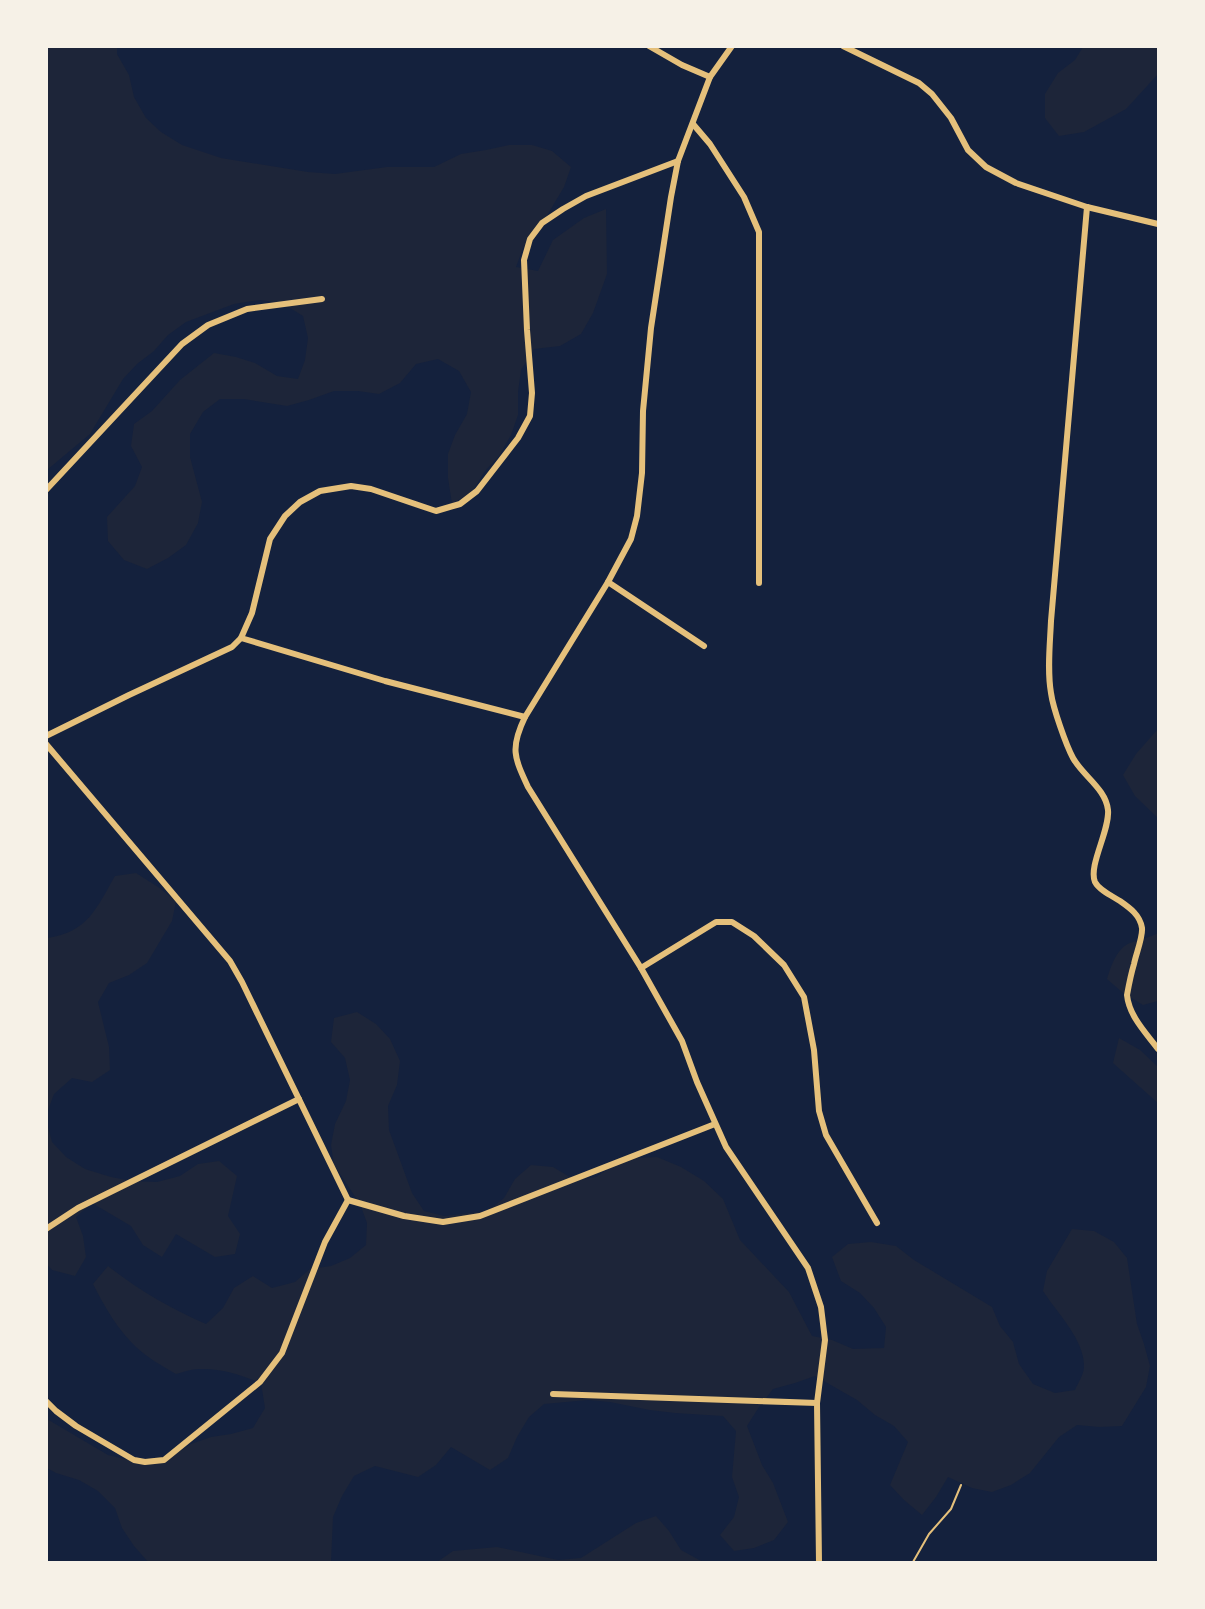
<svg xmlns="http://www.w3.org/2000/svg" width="1205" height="1609" font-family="Barlow,sans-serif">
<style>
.green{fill:#1d2539}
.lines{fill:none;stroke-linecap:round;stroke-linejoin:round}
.path{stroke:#e5c07b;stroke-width:2}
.minor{stroke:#e5c07b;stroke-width:6}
</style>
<rect width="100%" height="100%" fill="#14213d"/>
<g class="green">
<path d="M47 47H117V54L129 75 134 97 146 118 161 132 182 145 221 158 308 172 335 174 387 167H434L461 154 486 150 509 145H532L552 151 571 167 564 187 539 229 523 248 516 267 538 271 553 240 584 218 606 209 607 274 593 313 581 334 560 346 534 349 521 370 518 392V415L511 435 499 456 485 471 472 492 452 504 448 478V454L455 435 467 414 471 392 459 371 438 359 416 364 400 383 379 394 358 391H334L309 400 287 406 244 399H220L203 412 190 434V457L202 502 198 523 186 545 168 558 147 569 124 560 108 541 107 517 135 486 142 467 131 446 134 424 152 411 180 380 214 353 236 357 255 363 277 376 298 379 305 360 308 338 303 316 282 303 260 300 234 304 186 322 168 335 154 351 137 364 123 379 90 434 47 470Z"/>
<path d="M1083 47H1158V74L1126 109 1084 132 1059 136 1045 118V94L1058 73 1075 60Z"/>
<path d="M1158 729V818L1135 796 1123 775 1136 754Z"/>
<path d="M136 873 158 887 176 901 172 921 147 963 129 975 109 983 98 1002 109 1047 110 1070 92 1082 72 1078 54 1094 47 1113V938C88 932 96 909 115 876Z"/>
<path d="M1158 933V1001L1143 1005 1122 992 1107 979C1111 966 1117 948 1130 943 1140 939 1149 938 1158 933Z"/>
<path d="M357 1012 376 1024 390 1039 400 1061 397 1085 388 1106 389 1130 412 1193 424 1211 444 1216 488 1211 504 1198 515 1179 531 1165 553 1167 575 1180 596 1177 614 1165 634 1158 657 1157 681 1167 704 1181 723 1199 740 1240 789 1292 812 1336 832 1340 853 1349 884 1348 886 1327 874 1308 860 1293 841 1281 832 1257 848 1244 871 1242 896 1246 914 1260 992 1307 1000 1326 1013 1342 1019 1364 1033 1384 1055 1393 1075 1390C1078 1383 1084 1374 1084 1367 1085 1340 1057 1313 1043 1291L1047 1271 1072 1229 1094 1231 1114 1242 1127 1258 1137 1324 1144 1344 1150 1366 1146 1387 1122 1426 1099 1427 1077 1425 1059 1437 1030 1473 1011 1485 992 1492 972 1488 948 1477 936 1497 922 1515 904 1500 890 1485 908 1442 894 1426 875 1415 857 1400 815 1376 795 1383 773 1389 759 1407 747 1426 762 1465 773 1483 788 1522 774 1540 754 1548 734 1551 720 1535 734 1517 739 1497 732 1477 736 1431 723 1416 675 1413 650 1410 610 1402 588 1400 544 1404 529 1417 517 1437 508 1458 490 1470 451 1447 436 1465 418 1477 375 1466 354 1476 342 1496 333 1517 331 1562H148L134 1546 122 1528 115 1508 98 1491 79 1480 56 1473 47 1468V1419L108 1455 129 1460 172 1456 191 1444 211 1437 231 1434 253 1428 265 1408 261 1383C241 1375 221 1368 199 1369 192 1369 183 1372 176 1374 162 1366 148 1358 136 1347 118 1330 104 1306 93 1284L108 1266C137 1289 171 1309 206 1324L223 1308 234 1288 253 1276 272 1288 295 1282 310 1269 331 1266 350 1258 366 1245 367 1223 360 1204 334 1165 331 1145 335 1124 346 1101 350 1080 345 1058 331 1042 334 1018Z"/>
<path d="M1119 1038 1140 1050 1158 1067V1103L1113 1063Z"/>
<path d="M46 1119 52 1142 66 1157 85 1169 111 1177 131 1181 157 1182 180 1176 198 1164 219 1161 237 1176 228 1216 240 1234 235 1254 215 1257 176 1234 162 1257 143 1245 131 1226 92 1203 76 1217 83 1236 86 1257 75 1276 52 1270 46 1263Z"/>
<path d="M656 1516 669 1531 681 1550 703 1562H437L453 1551 497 1547 558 1560 581 1558 636 1523Z"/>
</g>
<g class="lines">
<path class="path" d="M913 1562 929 1534 951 1509 961 1485"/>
<g class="minor">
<path d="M649 46 682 65 710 77"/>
<path d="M732 46 710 77 678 161 671 197 651 328 643 411 642 473 637 516 631 539 608 582 525 717C510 748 514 757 528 787L641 968 682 1041 697 1082 726 1147 808 1268 821 1307 825 1340 817 1403 819 1562"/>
<path d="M843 46 919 83 932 94 951 118 968 150 986 167 1016 183 1087 207 1158 224"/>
<path d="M693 124 710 144 744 197 759 232V583"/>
<path d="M1087 207 1051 621C1050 644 1047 670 1051 693 1053 708 1066 745 1073 758 1083 776 1106 789 1108 810 1110 830 1088 866 1095 882 1099 890 1112 896 1120 901 1130 908 1140 915 1142 928 1143 937 1136 954 1134 964 1131 974 1129 984 1127 995 1129 1016 1146 1033 1158 1049"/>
<path d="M46 490 182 344 208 325 247 309 322 299"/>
<path d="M608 582 704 646"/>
<path d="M241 638 385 681 525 717"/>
<path d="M46 736 129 695 232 647 241 638 252 613 270 539 285 516 300 502 320 491 351 486 371 489 436 511 460 504 477 491 518 438 530 416 532 393 527 330 524 260 530 239 542 223 563 209 586 196 678 161"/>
<path d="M46 744 230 961 242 982 348 1200"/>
<path d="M641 968 716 922H732L754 936 784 965 804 997 814 1050 819 1111 826 1135 877 1223"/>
<path d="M348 1200 404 1216 443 1222 480 1216 715 1124"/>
<path d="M46 1229 78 1208 299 1099"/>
<path d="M553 1394 817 1403"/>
<path d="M46 1401 56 1411 76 1426 134 1460 145 1462 164 1460 260 1382 282 1353 325 1242 348 1200"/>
</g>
</g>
<rect width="1205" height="1609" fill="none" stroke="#f6f1e7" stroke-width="96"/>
</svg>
